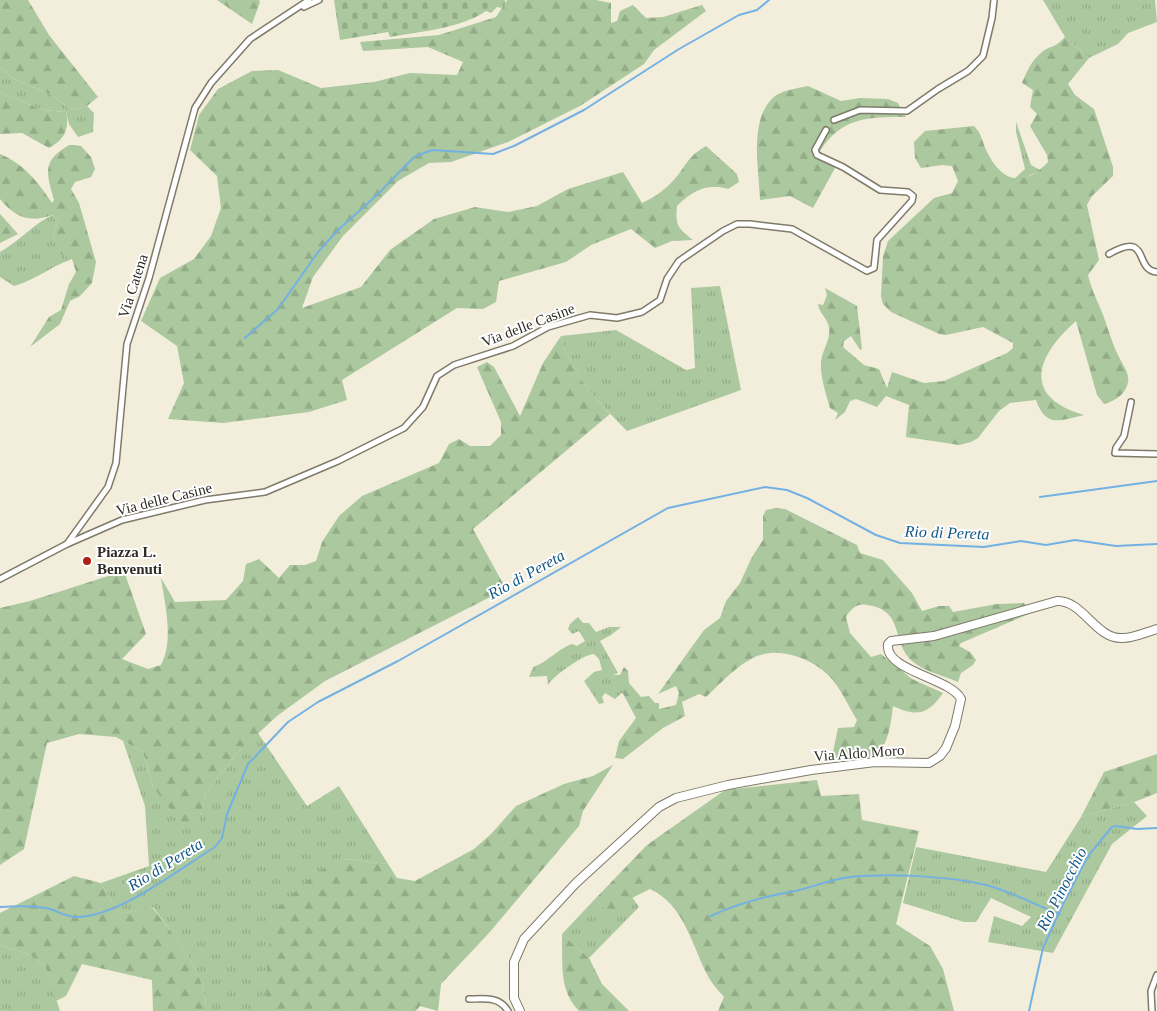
<svg xmlns="http://www.w3.org/2000/svg" width="1157" height="1011" font-family="Georgia,serif">
<style>
.grass{fill:url(#grass-tufts)}
.forest{fill:url(#forest-firs)}
.cemetery{fill:url(#cemetery-stones)}
.lines{fill:none;stroke-linecap:round;stroke-linejoin:round}
.stream{stroke:#74b1e3;stroke-width:2}
.street-casing{stroke:#7f7a6a;stroke-width:8}
.secondary-casing{stroke:#7f7a6a;stroke-width:10}
.street{stroke:#fff;stroke-width:5}
.secondary{stroke:#fff;stroke-width:8}
.poi-dot{fill:#af1f13;stroke:#fff;stroke-width:2}
.labels{text-anchor:middle;stroke-width:4;stroke-linejoin:round;paint-order:stroke}
.street-label{font-size:15px;fill:#2e2c25;stroke:#fff}
.poi-label{font-size:15px;font-weight:bold;fill:#2e2c25;stroke:#fff;text-anchor:start}
.water-label{font-size:16px;font-style:italic;fill:#0f5785;stroke:#fff}
</style>
<defs>
<pattern id="grass-tufts" width="24" height="20" patternUnits="userSpaceOnUse" patternTransform="scale(1.25)"><rect width="24" height="20" fill="#abc89e"/><path d="M3 7l-1-3M5 7V3M7 7l1-3M15 17l-1-3M17 17v-4M19 17l1-3" fill="none" stroke="#93ac88"/></pattern>
<pattern id="forest-firs" width="22" height="20" patternUnits="userSpaceOnUse" patternTransform="scale(1.25)"><rect width="22" height="20" fill="#abc89e"/><path d="M5 1l3.5 6h-7zM16 11l3.5 6h-7z" fill="#93ac88"/></pattern>
<pattern id="cemetery-stones" width="16" height="16" patternUnits="userSpaceOnUse" patternTransform="scale(1.25)"><rect width="16" height="16" fill="#abc89e"/><path d="M2 7V4a2 2 0 0 1 4 0v3zM10 15v-3a2 2 0 0 1 4 0v3z" fill="#93ac88"/></pattern>
</defs>
<rect width="100%" height="100%" fill="#f3eedc"/>
<g class="grass">
<path d="M1043 0H1155L1157 22 1128 33 1118 44 1089 58 1065 37Z"/>
<path d="M0 67 14 79 52 95 72 110 87 106 94 113 93 132 78 137 69 124 66 112 43 110 0 92Z"/>
<path d="M1016 122 1031 165 1040 170 1023 179 1013 180 1025 169 1016 132Z"/>
<path d="M53 215 57 223 53 237 61 253 72 259C50 267 37 279 14 286L0 277V252C20 241 34 223 53 215Z"/>
<path d="M720 286 741 390 627 431C600 403 571 377 561 336L616 330 686 370 695 368 691 288Z"/>
<path d="M578 617 583 623H589L596 632 609 627H621L611 635 600 641 618 673 613 675 623 692 615 699 605 693 602 697 604 703 599 704 584 681 594 672 602 670 599 659 594 654C584 654 553 676 548 685L547 676 529 677 533 667C547 663 557 649 572 644L577 646 585 641 579 631 572 634 568 629 570 624Z"/>
<path d="M258 733 307 806 339 786 388 864 345 859 265 1011H206C208 975 173 935 153 907L119 914 101 883 149 866 145 806 123 741 143 752 153 787 196 830 206 793 236 754Z"/>
<path d="M1134 802 1147 816 1112 844 1053 953 988 942 994 916 1022 926 1031 917 991 898 976 922H964L903 903 916 847 1046 872 1081 817Z"/>
<path d="M632 897 639 907 589 958 562 934 595 899 611 915Z"/>
<path d="M0 945 28 954 45 965 60 1011H0Z"/>
</g>
<g class="forest">
<path d="M0 0H28L49 35 98 97 87 106 72 110 52 95 14 79 0 67Z"/>
<path d="M217 0H259L260 2 252 24Z"/>
<path d="M507 0H596L611 3V23L617 21 620 11 633 5 646 18 663 17 702 5 706 11 654 50 644 64 580 106 508 142 451 162 429 163 398 181 343 236 313 277 302 308 361 287 390 250 434 219 475 207 508 212 537 206 568 189 623 172 642 203C653 198 662 192 671 183 686 168 685 158 706 146L737 174 739 182 728 189C706 183 692 191 677 206 675 227 678 227 693 240L672 241 655 248 631 229 591 245 566 262 499 281 496 302 483 309 457 308 342 380 347 400 309 412 223 423 168 419 184 383 177 346 141 321 160 278 194 259 211 236 221 208 217 176 190 150 199 115 218 89 252 71 278 70 321 88 374 82 410 73 457 75 463 62 428 47 363 51 360 42 439 35 496 17Z"/>
<path d="M1065 37 1089 58 1068 84 1075 95 1094 109 1113 167V176L1092 196 1087 205 1099 260 1088 275C1091 288 1096 298 1101 310 1108 326 1111 342 1119 357 1122 364 1130 374 1128 382 1126 394 1115 401 1104 404L1097 395 1076 321C1035 357 1022 397 1084 415 1061 420 1046 429 1036 400L1010 403 999 411 978 438 971 442 959 445 906 437 909 405 886 396 877 407 856 399 850 401 845 412 835 420 838 413 830 408C826 394 820 376 821 362 822 350 831 340 829 328 828 318 819 314 818 304L823 305 827 295 825 288 857 306 862 349 860 350 851 336 844 341 843 347 864 365 879 369 887 388 892 372 924 383 944 381 1007 353 1013 348V343L983 327 946 335 939 334 891 312 883 304 881 296 883 256 888 241 934 198 952 193 958 181 952 166 942 165 921 168 915 158 914 142 925 131 974 126C982 134 982 141 986 150 1002 183 1023 188 1048 162L1047 155 1030 126 1037 114 1030 107 1033 90 1022 83C1027 71 1031 61 1042 52 1051 45 1054 49 1065 37Z"/>
<path d="M808 86 841 101 860 98 888 99 898 103 906 117C868 117 842 117 820 151L835 168 813 208 790 196 760 200C759 169 748 118 775 96 783 90 799 88 808 86Z"/>
<path d="M0 92 43 110 66 112C70 129 64 140 49 148L22 133 0 134Z"/>
<path d="M69 145 81 146 91 157 95 169 91 177 75 182 71 189 79 203 96 262 92 283 80 296 70 301 60 324 30 347 49 317 61 310 69 284 76 272 72 259 61 254 53 237 57 223 53 215C29 223 16 218 0 199V154C24 164 38 182 52 203L54 200C46 172 42 161 69 145Z"/>
<path d="M0 214 18 234 0 243Z"/>
<path d="M561 336C569 368 588 390 610 414L473 529 506 589 325 681 277 716 236 754 206 793 196 831 178 819 153 787 143 752 116 737 79 734 47 743 24 849 0 865V608L30 601 124 571 146 634 122 659 148 669 161 665C174 640 165 605 161 578L175 602 226 600 243 581 246 564 259 559 279 578 290 565H305L316 561 322 542 339 516 362 496 439 463 449 444 459 439 470 446H490L501 435V422L477 367 487 362 494 367 520 416 543 363Z"/>
<path d="M776 508 785 509 857 545 860 553 883 560 912 593 922 611 939 606H949L953 612 997 604 1024 603 1031 613 961 643 959 646 970 652 976 660 973 665 961 673 958 682C944 676 923 671 912 661 891 642 905 610 867 605 857 603 851 609 846 617L850 633 871 657 881 654 912 679 943 693C928 715 916 717 893 706 891 724 888 744 876 757L831 762 838 728 854 727 857 720C848 706 840 686 828 675 810 658 781 647 757 656 738 664 721 683 706 697L699 694 682 702 685 716 663 728 623 759 615 758 619 741 636 718 613 675H620L624 667 628 671 629 683 641 697 649 696 655 703H659V709L676 705 679 693 676 686 658 694 704 630 720 618 726 601 740 583 752 557 763 540V516L766 510Z"/>
<path d="M1157 754V793L1134 802 1081 817 1104 772Z"/>
<path d="M613 765 583 811 579 826 489 933 441 984 438 1011 420 1006 416 1011H265L268 951 277 908 318 871 345 859 388 864 397 878 415 881 474 849 491 834 516 806 564 784 593 776Z"/>
<path d="M817 780 821 796 859 794 862 820 919 831 896 924 930 946 943 969 954 1011H718L724 997C719 991 713 985 709 978 692 947 685 905 650 889L632 898 611 916 595 899 647 845 725 790Z"/>
<path d="M74 876 101 883 119 914 152 907C173 934 208 975 206 1011H153L152 980 82 964 66 996 56 1001 45 965 28 954 0 945V913Z"/>
<path d="M562 934 589 958 602 984 629 1011H579C558 990 563 962 562 934Z"/>
</g>
<path class="cemetery" d="M334 0H505V4L501 8 497 7 491 13 486 11C460 29 421 31 390 37L388 32 340 40Z"/>
<g class="lines">
<g class="stream">
<path d="M245 338 278 309 318 252 338 230 378 194 414 157 432 150 493 154 514 146 584 110 679 49 739 15 757 10 769 0"/>
<path d="M1040 497 1157 481"/>
<path d="M0 907C16 906 34 905 50 909 59 912 66 916 75 917 118 918 179 869 215 847L222 838 227 814 248 764 288 722 318 702 398 661 668 508 765 487 787 490 807 498 876 535 900 543 984 547 1021 541 1046 545 1075 540 1116 546 1157 544"/>
<path d="M711 916C738 903 766 896 795 891 813 887 831 879 850 877 889 873 948 876 986 885 1010 891 1037 906 1060 914"/>
<path d="M1029 1011 1043 948 1063 904 1088 856 1112 827 1116 826 1137 829 1157 828"/>
</g>
<g class="street-casing">
<g id="street">
<path d="M304 7 319 0"/>
<path d="M834 120 860 110 907 111 938 89 968 71 983 56 992 18 994 0"/>
<path d="M1109 254C1151 230 1133 270 1157 272"/>
<path d="M1131 402 1124 436 1116 448 1115 453 1157 454"/>
<path d="M67 544 122 520 205 500 265 492 338 461 404 428 423 407 437 376 454 365 513 346 548 327 590 315 617 318 642 312 660 300 667 279 679 261 723 231 737 224H750L792 229 867 271 874 268 877 240 912 201 913 196 908 192 880 190 843 167 817 155 815 150 826 130"/>
<path d="M0 579 67 544 108 487 116 463 127 344 149 278 195 108 211 83 250 39 309 0"/>
<path d="M469 999C484 999 499 996 508 1011"/>
<path d="M1152 1011 1151 991 1157 975"/>
</g>
</g>
<g class="secondary-casing">
<path id="secondary" d="M520 1011 514 998V962L524 939 576 883 659 807 676 798 728 785 811 770 875 762 929 763 940 756 946 748 955 726 961 699C951 678 884 671 888 644L891 641 934 636 1057 601C1083 600 1096 640 1123 638 1134 638 1146 632 1157 629"/>
</g>
<use href="#street" class="street"/>
<use href="#secondary" class="secondary"/>
</g>
<circle class="poi-dot" cx="87" cy="561" r="5"/>
<g class="labels">
<g class="street-label">
<text transform="translate(133 286) rotate(-72)" y="5">Via Catena</text>
<text transform="translate(528 325) rotate(-21)" y="5">Via delle Casine</text>
<text transform="translate(164 499) rotate(-14)" y="5">Via delle Casine</text>
<text transform="translate(859 753) rotate(-4)" y="5">Via Aldo Moro</text>
</g>
<g class="poi-label">
<text x="97" y="557">Piazza L.<tspan x="97" dy="17">Benvenuti</tspan></text>
</g>
<g class="water-label">
<text transform="translate(947 532) rotate(2)" y="6">Rio di Pereta</text>
<text transform="translate(526 574) rotate(-29)" y="6">Rio di Pereta</text>
<text transform="translate(165 864) rotate(-32)" y="6">Rio di Pereta</text>
<text transform="translate(1061 889) rotate(-63)" y="6">Rio Pinocchio</text>
</g>
</g>
</svg>
